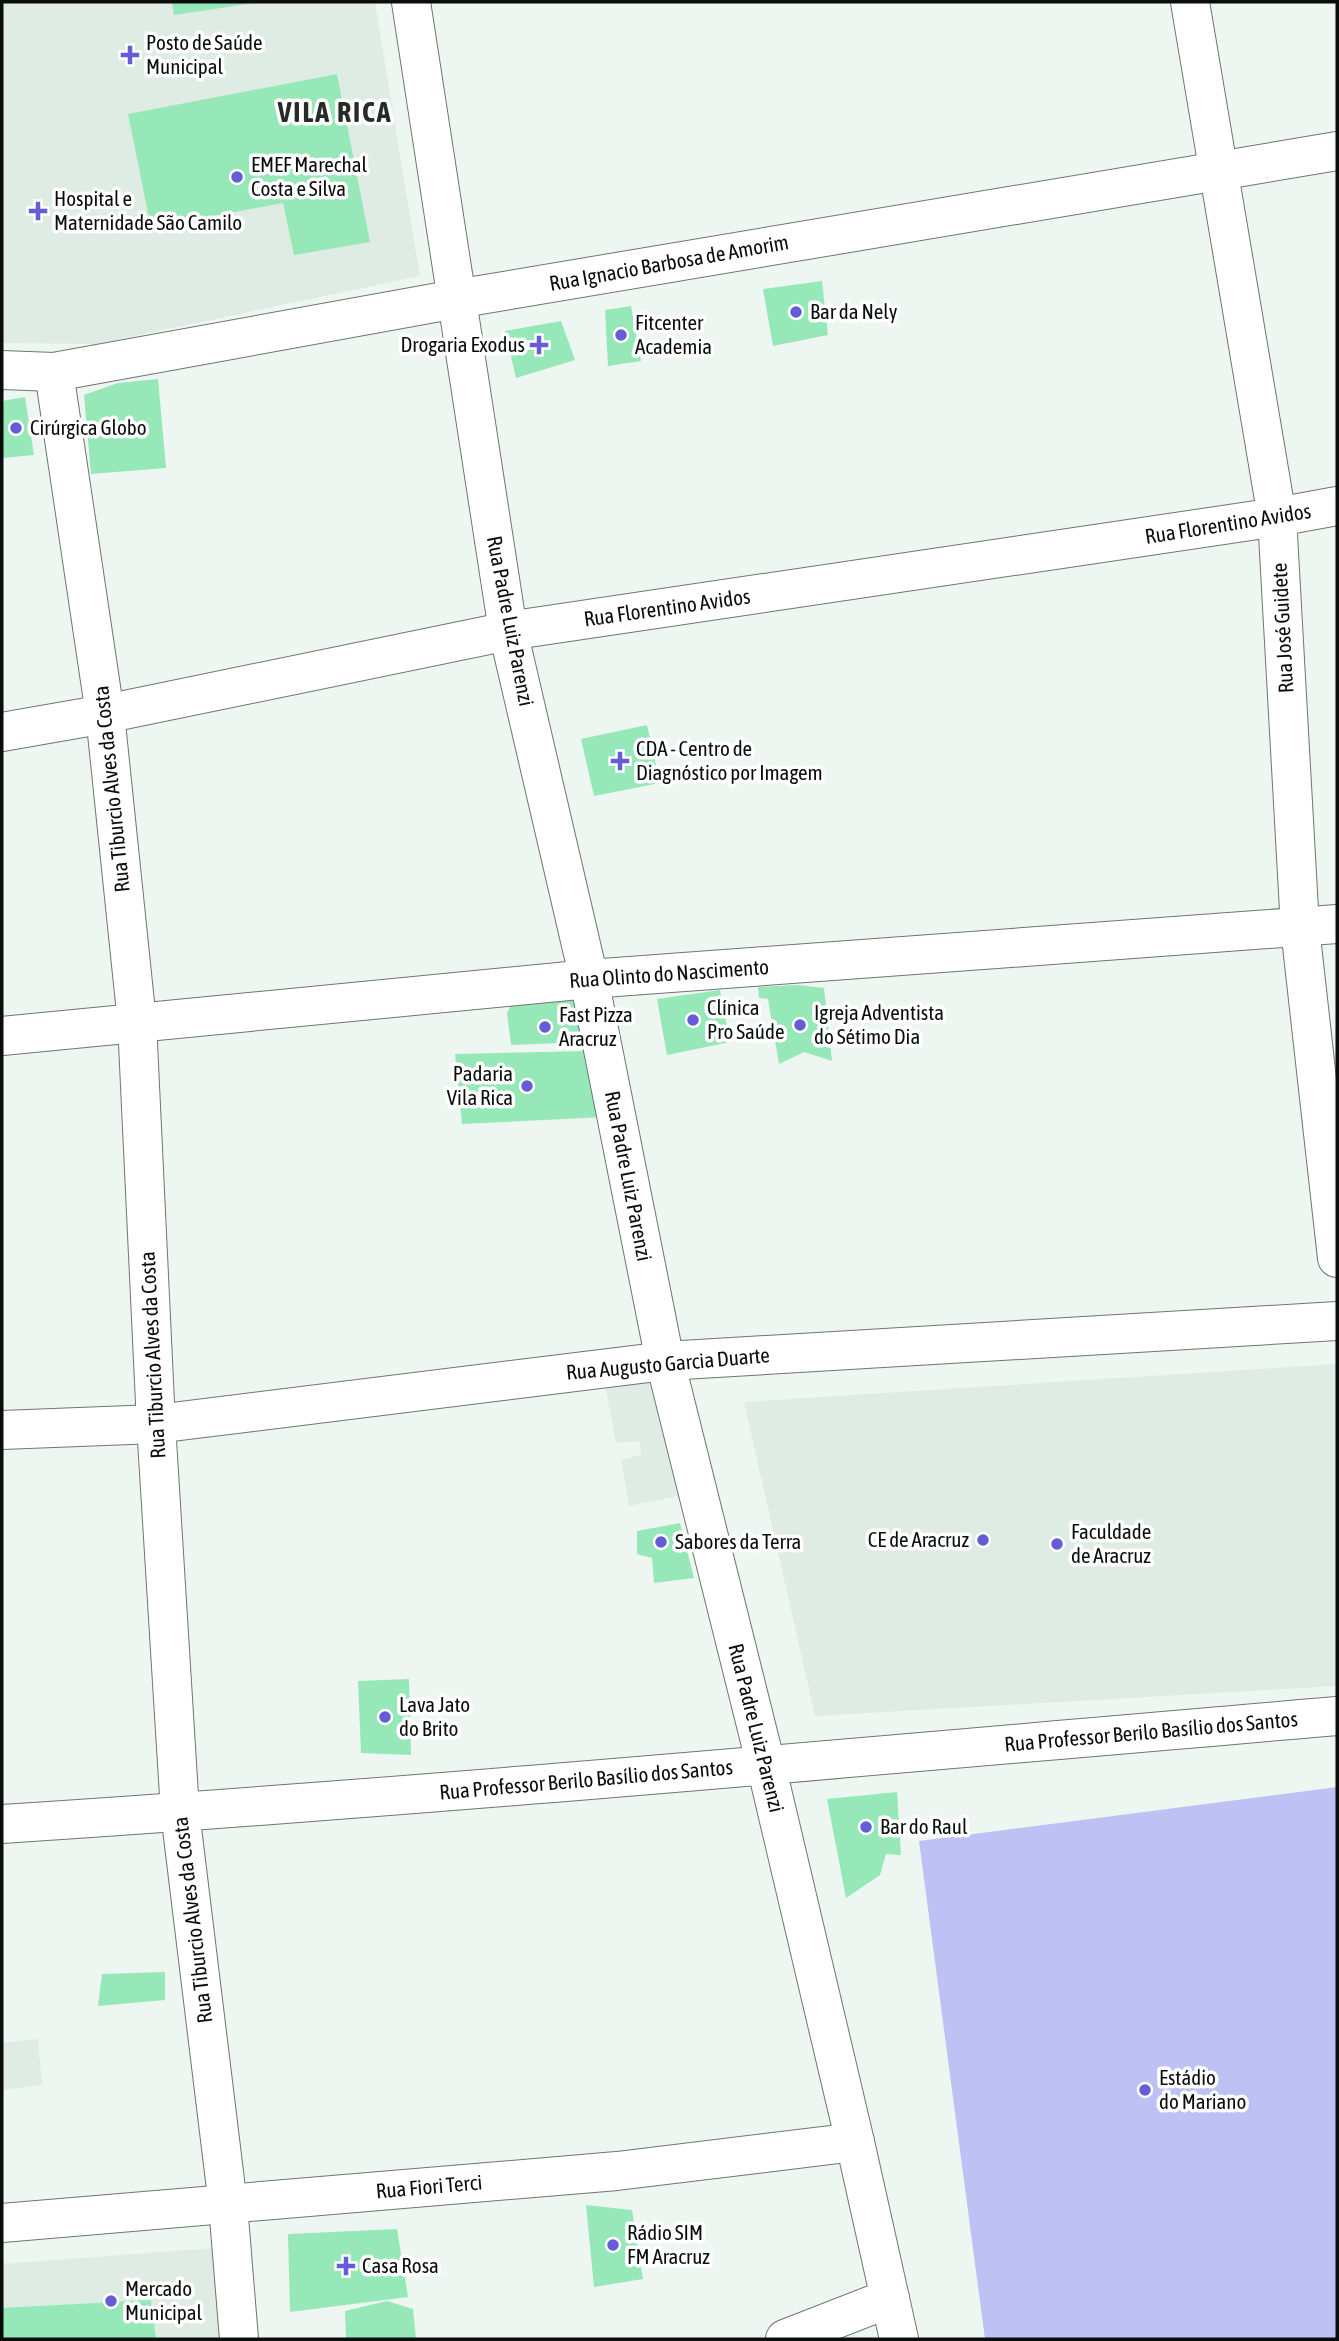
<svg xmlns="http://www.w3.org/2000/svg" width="1339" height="2341" font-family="'Asap Condensed',sans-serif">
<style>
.built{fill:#deece3}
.green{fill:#bec1f3}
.building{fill:#96e8b9}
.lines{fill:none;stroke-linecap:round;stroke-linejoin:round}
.minor-casing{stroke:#6f7571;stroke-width:40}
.minor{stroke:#fff;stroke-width:38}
.poi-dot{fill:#655dd6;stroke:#fff;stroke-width:2.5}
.labels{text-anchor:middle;stroke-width:7;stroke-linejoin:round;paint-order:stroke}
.poi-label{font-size:21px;fill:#0b0d0c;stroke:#fff;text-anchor:start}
.street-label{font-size:21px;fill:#0b0d0c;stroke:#fff}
.district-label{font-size:28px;font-weight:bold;letter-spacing:2px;fill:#262b28;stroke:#fff}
</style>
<rect width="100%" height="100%" fill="#eef6f1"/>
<g class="built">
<path d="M2 2H375L420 276 96 344 2 343Z"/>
<path d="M1337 1364V1686L815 1716 744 1402Z"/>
<path d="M602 1368 657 1371 687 1494 629 1506 621 1460 641 1455 640 1441 616 1443Z"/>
<path d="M38 2039 42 2085 2 2090V2043Z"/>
<path d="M214 2248 224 2339H2V2264Z"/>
</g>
<path class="green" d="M1337 1787V2339H985L919 1841Z"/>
<g class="building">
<path d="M172 2H253L254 3 174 15Z"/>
<path d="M337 74 370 242 294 255 283 203 151 228 128 114Z"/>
<path d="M822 281 828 335 773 346 763 289Z"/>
<path d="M631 306 641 361 608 366 605 310Z"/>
<path d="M561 321 575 360 516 378 505 331Z"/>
<path d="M158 379 166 468 91 474 84 395 118 383Z"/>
<path d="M25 397 34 455 2 458V401Z"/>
<path d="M647 725 660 783 594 796 581 739Z"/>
<path d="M798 985 824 988 832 1061 804 1052 779 1064 768 999 759 998 758 987Z"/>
<path d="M720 990 730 1042 667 1055 657 999Z"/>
<path d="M569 992 576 1007 585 1042 511 1045 507 1013 516 994Z"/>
<path d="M587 1051 605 1117 462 1124 455 1054Z"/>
<path d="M680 1523 694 1578 654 1583 652 1558 637 1554V1531Z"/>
<path d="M409 1679 411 1755 361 1753 358 1681Z"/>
<path d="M897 1792 901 1855 886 1854 880 1875 846 1898 827 1799Z"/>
<path d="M165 1972V2000L98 2006 102 1974Z"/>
<path d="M586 2205 632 2210 643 2279 594 2287Z"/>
<path d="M397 2229 408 2297 290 2312 288 2234Z"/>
<path d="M151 2300 156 2339H2V2308Z"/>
<path d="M387 2301 413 2309 416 2339H346L345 2311Z"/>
</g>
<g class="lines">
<g class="minor-casing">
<g id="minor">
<path d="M411 2 508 631 589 979 665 1361 766 1765 855 2142 899 2339"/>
<path d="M1190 2 1277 517 1300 928 1337 1258"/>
<path d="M2 370 54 372 456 299 1337 151"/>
<path d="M54 372 105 714 137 1022 156 1424 180 1812 228 2205 239 2339"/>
<path d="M2 732 105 714 508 631 1277 517 1337 506"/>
<path d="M2 1036 589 979 1337 924"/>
<path d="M2 1430 156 1424 665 1361 1337 1321"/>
<path d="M2 1824C447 1795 892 1754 1337 1716"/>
<path d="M2 2223 617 2171 855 2142"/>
<path d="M785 2339 890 2298"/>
</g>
</g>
<use href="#minor" class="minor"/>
</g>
<g class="poi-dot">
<path d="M126.5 44.5h7v7h7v7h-7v7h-7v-7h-7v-7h7z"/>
<circle cx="237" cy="177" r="7"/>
<path d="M34.5 200.5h7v7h7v7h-7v7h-7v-7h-7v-7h7z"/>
<circle cx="796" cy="312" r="7"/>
<circle cx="621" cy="335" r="7"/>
<path d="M535.5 334.5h7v7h7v7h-7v7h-7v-7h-7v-7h7z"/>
<circle cx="16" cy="428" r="7"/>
<path d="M616.5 750.5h7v7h7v7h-7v7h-7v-7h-7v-7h7z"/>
<circle cx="693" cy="1020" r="7"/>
<circle cx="800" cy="1025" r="7"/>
<circle cx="545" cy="1027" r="7"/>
<circle cx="527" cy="1086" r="7"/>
<circle cx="983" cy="1540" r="7"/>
<circle cx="661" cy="1542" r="7"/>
<circle cx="1057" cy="1544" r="7"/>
<circle cx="385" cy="1717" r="7"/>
<circle cx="866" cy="1827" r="7"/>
<circle cx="1145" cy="2090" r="7"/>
<circle cx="613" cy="2245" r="7"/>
<path d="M342.5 2255.5h7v7h7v7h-7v7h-7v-7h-7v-7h7z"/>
<circle cx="111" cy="2301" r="7"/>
</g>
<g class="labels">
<g class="poi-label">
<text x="146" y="50">Posto de Saúde<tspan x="146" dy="24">Municipal</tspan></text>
<text x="251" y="172">EMEF Marechal<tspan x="251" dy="24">Costa e Silva</tspan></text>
<text x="54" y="206">Hospital e<tspan x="54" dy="24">Maternidade São Camilo</tspan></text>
<text x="810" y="319">Bar da Nely</text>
<text x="635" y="330">Fitcenter<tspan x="635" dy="24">Academia</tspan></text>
<text x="525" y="352" text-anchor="end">Drogaria Exodus</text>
<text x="30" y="435">Cirúrgica Globo</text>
<text x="636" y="756">CDA - Centro de<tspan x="636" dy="24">Diagnóstico por Imagem</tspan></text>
<text x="707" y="1015">Clínica<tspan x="707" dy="24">Pro Saúde</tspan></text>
<text x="814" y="1020">Igreja Adventista<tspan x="814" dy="24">do Sétimo Dia</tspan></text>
<text x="559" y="1022">Fast Pizza<tspan x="559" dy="24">Aracruz</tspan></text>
<text x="513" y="1081" text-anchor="end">Padaria<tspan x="513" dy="24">Vila Rica</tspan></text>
<text x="1071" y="1539">Faculdade<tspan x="1071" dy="24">de Aracruz</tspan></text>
<text x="969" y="1547" text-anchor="end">CE de Aracruz</text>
<text x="675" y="1549">Sabores da Terra</text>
<text x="399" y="1712">Lava Jato<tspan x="399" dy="24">do Brito</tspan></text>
<text x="880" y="1834">Bar do Raul</text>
<text x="1159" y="2085">Estádio<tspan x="1159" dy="24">do Mariano</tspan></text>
<text x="627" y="2240">Rádio SIM<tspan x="627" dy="24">FM Aracruz</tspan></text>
<text x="362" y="2273">Casa Rosa</text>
<text x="125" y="2296">Mercado<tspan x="125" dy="24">Municipal</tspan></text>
</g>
<g class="street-label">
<text transform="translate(669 263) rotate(-10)" y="7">Rua Ignacio Barbosa de Amorim</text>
<text transform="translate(1228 524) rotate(-9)" y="7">Rua Florentino Avidos</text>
<text transform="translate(667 608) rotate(-8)" y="7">Rua Florentino Avidos</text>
<text transform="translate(510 621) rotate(79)" y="7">Rua Padre Luiz Parenzi</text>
<text transform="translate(1283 628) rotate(-93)" y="7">Rua José Guidete</text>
<text transform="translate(112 789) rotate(-96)" y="7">Rua Tiburcio Alves da Costa</text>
<text transform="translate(669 974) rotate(-4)" y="7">Rua Olinto do Nascimento</text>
<text transform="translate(628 1176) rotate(79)" y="7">Rua Padre Luiz Parenzi</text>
<text transform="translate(153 1355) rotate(-93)" y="7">Rua Tiburcio Alves da Costa</text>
<text transform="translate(668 1364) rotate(-5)" y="7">Rua Augusto Garcia Duarte</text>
<text transform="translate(756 1728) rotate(76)" y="7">Rua Padre Luiz Parenzi</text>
<text transform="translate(1151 1732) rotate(-5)" y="7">Rua Professor Berilo Basílio dos Santos</text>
<text transform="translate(586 1780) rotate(-5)" y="7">Rua Professor Berilo Basílio dos Santos</text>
<text transform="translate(193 1920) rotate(-97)" y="7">Rua Tiburcio Alves da Costa</text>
<text transform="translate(429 2187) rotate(-5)" y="7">Rua Fiori Terci</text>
</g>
<g class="district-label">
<text x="335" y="122">VILA RICA</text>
</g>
</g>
<rect width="1339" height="2341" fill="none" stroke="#0b0d0c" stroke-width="7"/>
</svg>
